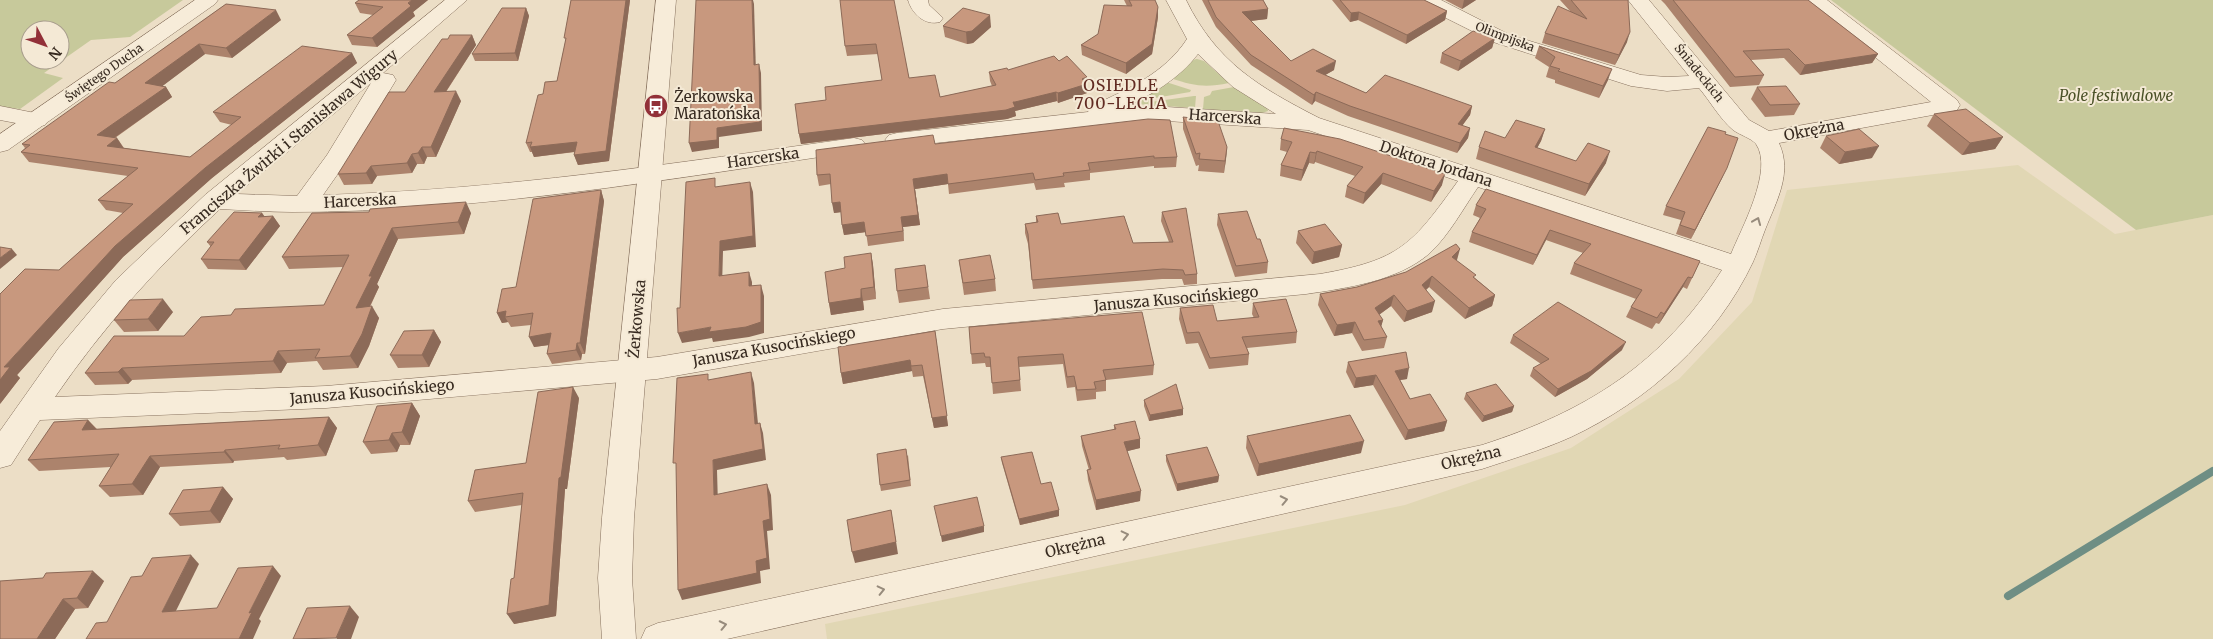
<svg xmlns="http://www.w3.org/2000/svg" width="2213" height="639" font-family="Merriweather,serif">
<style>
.farmland{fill:#e1d7b4}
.green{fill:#c7c99b;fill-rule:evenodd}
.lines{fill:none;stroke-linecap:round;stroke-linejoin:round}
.stream{stroke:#6e8e84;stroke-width:8}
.minor-casing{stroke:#86705d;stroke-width:1}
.tertiary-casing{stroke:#86705d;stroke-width:1}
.minor{fill:#f7ecd9;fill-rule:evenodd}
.tertiary{fill:#f7ecd9;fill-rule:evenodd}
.wall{fill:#ac836c}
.shaded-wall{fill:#8c6a58}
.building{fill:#c8987e;stroke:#8c6a58}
.oneway{stroke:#978b7c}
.labels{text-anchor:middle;stroke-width:4;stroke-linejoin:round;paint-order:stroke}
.far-street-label{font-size:12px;fill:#372a20;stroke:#f4e9d5}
.park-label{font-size:15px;font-style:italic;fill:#4b5228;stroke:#f4e9d5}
.poi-label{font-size:15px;fill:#372a20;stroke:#f4e9d5;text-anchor:start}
.street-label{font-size:15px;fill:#372a20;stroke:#f4e9d5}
.neighbourhood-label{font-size:16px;letter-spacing:1px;fill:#612b22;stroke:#f4e9d5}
</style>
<rect width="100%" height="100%" fill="#ecdec6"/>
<path class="farmland" d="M2018 165 2115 234 2213 215V639H827L825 624 1405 505 1571 448 1679 379 1752 302 1787 190Z"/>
<g class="green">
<path d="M0 0H183L130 37 91 40 44 73 63 78 20 109 0 107ZM30 30H60V60H30Z"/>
<path d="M1831 0H2213V215L2136 230Z"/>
<path d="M1197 59 1204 61 1229 83C1205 88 1194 86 1170 78L1192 60Z"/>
<path d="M1166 82 1191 90 1190 92 1149 99 1150 102 1194 96H1196L1195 108 1136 104V102Z"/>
<path d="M1234 87 1267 107 1268 111 1262 113 1203 109 1204 97 1210 95 1212 91Z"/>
</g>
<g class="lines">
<path class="stream" d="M2008 596 2213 471"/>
<g class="minor-casing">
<g id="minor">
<path d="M445 0H467L383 73 393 75 396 80 349 158 323 195C501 190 677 163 854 138L862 140 866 145 862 150 854 152C668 179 481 212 292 212 268 212 244 210 220 209 158 266 103 327 55 397L326 386 657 357 943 309 1320 274C1400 260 1412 245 1458 181L1308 130 1151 120 897 147 889 145 885 140 889 135 897 133 1088 112 1091 106C1127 90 1165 73 1187 39L1166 0H1186C1217 63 1259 87 1319 118L1731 254C1741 229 1774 170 1756 144 1751 138 1740 135 1733 130 1720 119 1710 101 1699 88L1667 91 1631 86 1496 43 1418 4 1415 0H1441L1510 35 1641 75 1667 77 1689 76 1628 0H1649L1749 120 1769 131 1931 102 1804 0H1827L1957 100 1960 105 1957 110 1949 112 1779 143C1793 173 1776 202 1765 230 1761 240 1758 251 1753 262 1716 340 1648 401 1571 437 1542 450 1512 459 1482 469L727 639H641L646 628 658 623 1482 445C1587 411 1662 364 1722 270L1478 187C1463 209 1449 235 1430 253 1398 281 1347 288 1306 294L943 329 657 379 326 408 40 420 11 465 0 468V431L58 349 116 280 205 195ZM1198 54 1233 87 1276 114 1151 106 1122 109C1151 95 1179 79 1198 54ZM371 83 327 155 297 196 237 194Z"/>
<path d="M908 0H928L929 5 943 18 940 22C925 26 912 14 908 0Z"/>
<path d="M0 106 45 115 48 120 45 125 37 127 0 120Z"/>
</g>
</g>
<g class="tertiary-casing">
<g id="tertiary">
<path d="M195 0H218L215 4 8 150 0 152V134Z"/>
<path d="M656 0H676L634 518 632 578 636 639H602L598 578 602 518Z"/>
</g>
</g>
<use href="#minor" class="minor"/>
<use href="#tertiary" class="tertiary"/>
</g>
<g class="wall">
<path d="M359 0H428L413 12 415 16 377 47 352 45 347 35 373 15 360 13 355 3Z"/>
<path d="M571 0H630L609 161 578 165 574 155 575 152 534 157 532 152H530L526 143 543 94 557 81 565 43Z"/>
<path d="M1124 0H1155L1158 17 1152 54 1126 74 1082 55 1081 45 1098 34 1127 6Z"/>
<path d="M1202 0H1263L1268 9 1267 19 1251 21 1291 61 1334 70 1325 75 1366 93 1472 106 1470 115 1462 126 1470 128 1468 138 1457 153 1348 116 1315 101 1312 105 1251 65 1216 27Z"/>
<path d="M1332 0H1424L1447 11 1445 20 1406 44 1358 20 1350 22Z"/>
<path d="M1445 0H1476L1462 9Z"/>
<path d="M1560 0H1628L1627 42 1615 65 1542 43 1545 33 1570 11Z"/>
<path d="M1661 0H1808L1878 54 1872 63 1800 75 1784 58 1751 60 1764 75 1759 85 1730 87 1665 4Z"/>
<path d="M226 4 281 20 232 58 205 54 162 86 166 87 172 97 115 138H117L124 148 190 157 232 125 220 122 213 112 352 53 357 63 212 178 123 257 17 375 20 378 0 404 59 270 123 213 106 210 98 200 128 176 29 162 21 152 25 148 22 144 115 83Z"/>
<path d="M526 8 529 16 518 61H475L472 54Z"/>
<path d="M895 11 909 78 940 97 992 86 990 81 989 72 1008 70 1059 61 1087 77V93L1058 103 1057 101 1015 111 1016 116 1007 119 801 144 799 134 826 100 882 80 878 54 847 56 845 46Z"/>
<path d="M943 26 991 27 973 43 967 44 945 37Z"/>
<path d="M472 35 476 45 446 92 461 101 436 157H427L424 164H417L412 173 377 176 372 184 344 185 338 174 448 39Z"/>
<path d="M1495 38 1492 48 1458 71 1440 63 1442 53Z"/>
<path d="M1539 46 1608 80 1599 98 1555 83V80L1546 77 1549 67 1535 58Z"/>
<path d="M1757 87 1800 104 1794 115 1765 117 1751 99Z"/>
<path d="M1934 114 2003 137 1995 149 1962 155 1927 126Z"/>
<path d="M1183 117 1227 147 1226 159 1224 173 1198 171 1199 165 1196 166 1183 129Z"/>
<path d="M1545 129 1541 141 1537 148 1576 161 1606 163 1585 196 1476 159 1479 147 1505 138Z"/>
<path d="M1725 134 1723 176 1691 239 1676 234 1681 220 1663 215 1666 206Z"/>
<path d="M1826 136 1872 158 1839 164 1820 148Z"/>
<path d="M1281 139 1442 185 1431 202 1381 184 1363 204 1345 197 1347 186 1355 176 1315 162 1314 164 1309 163 1301 181 1280 176 1281 165 1287 152 1280 150Z"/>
<path d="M935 144 1177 157 1176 167 1154 168V166L1090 173V180L1064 183 1065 187 1036 190 1034 183 949 194 948 184 915 189 920 225 903 227 904 241 868 246 866 232 844 235 842 225 841 212 834 213 831 184 819 186 817 175Z"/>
<path d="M601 190 604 201 585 354H582L581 360 552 364 547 354 549 345 534 347 531 325 511 327 508 322 502 323 497 313 516 287Z"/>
<path d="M1476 205 1700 261 1687 289 1683 287 1659 324 1656 323 1652 329 1626 317 1631 307 1636 299 1570 274 1574 263 1583 253 1546 240 1533 265 1469 242 1472 232 1480 218 1473 215Z"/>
<path d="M1162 212 1197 274V284L1184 285 1182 279H1162L1033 289 1028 244 1025 233V224L1036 222V216L1061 224 1133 243 1169 242 1161 221Z"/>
<path d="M262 213 265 217 273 216 280 226 246 270 208 269 201 259 211 247 207 242Z"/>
<path d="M312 213H471L464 234 398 239 377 284 379 287 370 307 379 318 369 346 358 368 323 370 317 361 287 363 281 373 132 380 128 384 95 385 85 373 184 336 231 315 324 305 343 267 289 269 282 257Z"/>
<path d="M1218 214 1257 239 1268 262 1267 273 1235 277 1217 225Z"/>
<path d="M1298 231 1342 245 1339 257 1312 264 1296 243Z"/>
<path d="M871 253 873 265 876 299 863 301 864 310 831 315 829 303 845 268Z"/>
<path d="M959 260 995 279 996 291 964 295Z"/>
<path d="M1456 260 1475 278 1495 295 1492 306 1465 319 1429 287 1426 290 1432 312 1404 322 1391 306 1379 315 1383 320 1381 326 1387 337 1384 348 1362 351 1352 333 1334 336 1318 305 1320 294 1357 287 1457 260Z"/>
<path d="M925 265 930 299 899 303 897 291Z"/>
<path d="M1253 303 1297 332 1296 343 1247 348 1249 354 1248 365 1209 369 1198 343 1186 344 1179 319 1180 308 1217 321 1254 318 1252 314Z"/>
<path d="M173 312 158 331 124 332 114 320Z"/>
<path d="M969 327 1154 365 1153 375 1106 380V391L1096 392V399L1077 401 1075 387 1067 388 1063 364 1019 367 1021 391 993 394 991 367H986L985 363 972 364Z"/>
<path d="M434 330 441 342 429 367 398 368 390 355Z"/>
<path d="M935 331 948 426 934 428 923 376 913 377 912 371 843 384 841 373Z"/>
<path d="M1513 335 1622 350 1587 379 1555 397 1530 376 1533 368 1541 364 1510 343Z"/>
<path d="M1348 362 1407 379 1400 380 1410 399 1447 421 1444 431 1405 440 1373 385 1354 388 1346 372Z"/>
<path d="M1466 393 1514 406 1512 412 1482 422 1464 399Z"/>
<path d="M579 398 567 489H565L556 616 514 624V578L522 505 475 512 468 501 526 463Z"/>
<path d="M1144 400 1183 409V415L1149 421 1144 406Z"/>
<path d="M412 403 420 416 410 445H400L397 452 371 454 363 442Z"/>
<path d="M329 417 337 428 326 456 287 460 284 457 234 461 233 463 160 467 143 495 110 497 99 486 111 467 39 471 28 460 88 420 97 429Z"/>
<path d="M1114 425 1140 439V448L1127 451 1140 501 1096 510 1088 480 1087 470H1089L1082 446 1081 436 1114 430Z"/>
<path d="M1247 436 1361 453 1257 476 1246 448Z"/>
<path d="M908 455 911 486 881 491 880 485Z"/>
<path d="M1166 455 1219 476 1218 482 1177 491 1166 461Z"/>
<path d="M1001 457 1041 484 1059 510V516L1020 525 1002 463Z"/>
<path d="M223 487 233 499 220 523 180 526 169 514Z"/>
<path d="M43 578 104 581 88 608 75 609 55 639H0Z"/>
</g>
<g class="shaded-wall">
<path d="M412 0H428L413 12 415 16 377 47 372 38Z"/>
<path d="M626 0H630L609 161 578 165 574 155Z"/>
<path d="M752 0H753L754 4 756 73 754 65Z"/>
<path d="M1464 0H1476L1462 9Z"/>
<path d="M1158 7V17L1152 54 1126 74V63Z"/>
<path d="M526 8 529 16 518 61 515 53Z"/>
<path d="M1268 9 1267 19 1241 22 1242 12Z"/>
<path d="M276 10 281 20 232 58 226 48Z"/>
<path d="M1447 11 1445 20 1406 44 1407 35Z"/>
<path d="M1359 12 1358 20 1350 22 1351 13Z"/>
<path d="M990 15 991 27 973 43 967 44 966 32Z"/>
<path d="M1630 32 1627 42 1615 65 1619 55Z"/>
<path d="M472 35 476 45 439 102 434 92Z"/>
<path d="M1495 38 1492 48 1458 71 1461 61Z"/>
<path d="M199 44 205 54 152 94 145 83Z"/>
<path d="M352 53 357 63 212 178 123 257 17 375 20 378 0 404V380L4 367 115 246 205 168Z"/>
<path d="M1878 54 1872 63 1800 75 1805 65Z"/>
<path d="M1336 61 1334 70 1315 81 1316 71Z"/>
<path d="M759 64 761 73 762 131 719 137V148L692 152 689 143 717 128Z"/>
<path d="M1612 69 1608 80 1599 98 1603 86Z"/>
<path d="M1087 77V93L1058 103V93L1082 79Z"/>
<path d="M166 87 172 97 104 145 97 135Z"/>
<path d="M456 91 461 101 436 157 431 147Z"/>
<path d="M1056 92 1057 101 1015 111 1016 116 1007 119 801 144 799 134 1013 102Z"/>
<path d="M1316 92 1315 101 1312 105 1314 95Z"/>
<path d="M1472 106 1470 115 1456 134 1458 124Z"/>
<path d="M1470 128 1468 138 1457 153 1460 143Z"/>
<path d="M1545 129 1541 141 1531 159 1535 147Z"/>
<path d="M2003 137 1995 149 1962 155 1970 143Z"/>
<path d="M117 138 124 149 107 146Z"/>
<path d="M577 142 580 151 534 157 530 147Z"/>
<path d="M1879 146 1872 158 1839 164 1845 152Z"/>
<path d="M422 147 427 157 424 164 418 153Z"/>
<path d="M1227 147 1226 159 1224 173 1225 161Z"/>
<path d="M1317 151 1315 162 1314 164 1316 153Z"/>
<path d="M1610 151 1606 163 1585 196 1589 184Z"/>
<path d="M1310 152 1309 163 1301 181 1303 170Z"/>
<path d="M412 154 417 164 412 173 407 163Z"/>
<path d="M371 166 377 176 372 184 366 173Z"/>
<path d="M1727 168 1723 176 1691 239 1695 230Z"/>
<path d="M1383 173 1381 184 1363 204 1365 193Z"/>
<path d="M947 174 948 184 915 189 920 225 903 227 904 241 901 217 913 179Z"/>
<path d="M1445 174 1442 185 1431 202 1434 191Z"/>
<path d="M750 182 753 192 756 247 723 251 722 287 719 276 720 241Z"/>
<path d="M601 190 604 201 585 354 580 343Z"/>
<path d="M466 202 471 213 464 234 458 222Z"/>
<path d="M840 202 842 212 834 213 832 203Z"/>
<path d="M262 213 268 222 273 216 280 226 246 270 239 260 258 217Z"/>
<path d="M864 222 866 232 844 235 842 225Z"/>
<path d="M392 228 398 239 377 284 379 287 363 320 356 308 369 276Z"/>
<path d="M1550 230 1546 240 1533 265 1537 255Z"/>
<path d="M1342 245 1339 257 1312 264 1314 252Z"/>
<path d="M12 249 17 255 0 269V258Z"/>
<path d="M1460 249 1457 260 1449 268 1452 257Z"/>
<path d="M871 253 873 265 876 299 874 287Z"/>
<path d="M749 272 752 282V297L749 286Z"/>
<path d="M1432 276 1429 287 1419 296 1422 285Z"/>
<path d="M1688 277 1683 287 1659 324 1664 314Z"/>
<path d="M761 285 764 296V333L749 337 713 342 712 338 682 343 678 333 711 327Z"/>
<path d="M861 289 863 301 864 310 831 315 829 303Z"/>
<path d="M1394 295 1391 306 1373 319 1375 308Z"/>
<path d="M1495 295 1492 306 1465 319 1469 308Z"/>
<path d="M163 299 173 312 158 331 148 319Z"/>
<path d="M1435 301 1432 312 1404 322 1407 311Z"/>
<path d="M372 306 379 318 369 346 358 368 350 356Z"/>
<path d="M506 311 505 317 508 322 502 323 497 313Z"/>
<path d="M1383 320 1380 331 1378 321Z"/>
<path d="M1355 322 1352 333 1334 336 1337 325Z"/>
<path d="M434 330 441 342 429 367 422 355Z"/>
<path d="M935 331 948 426 934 428 932 418Z"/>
<path d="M551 333 556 344 534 347 529 337Z"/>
<path d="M1626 342 1622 350 1587 379 1555 397 1558 389Z"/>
<path d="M577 343 582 354 581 360 576 350Z"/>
<path d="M278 351 287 363 281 373 273 361Z"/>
<path d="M910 360 912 371 843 384 841 373Z"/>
<path d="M122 368 132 380 128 384 118 372Z"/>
<path d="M1409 368 1407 379 1393 381 1395 371Z"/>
<path d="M751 372 754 383 759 434 755 424Z"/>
<path d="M1376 375 1373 385 1354 388 1356 378Z"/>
<path d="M573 387 579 398 567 489H565L556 616 514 624 507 614 559 478Z"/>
<path d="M412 403 420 416 410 445 402 432Z"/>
<path d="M1514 406 1512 412 1482 422 1484 416Z"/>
<path d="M1183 409V415L1149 421 1150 415Z"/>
<path d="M329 417 337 428 326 456 318 445Z"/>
<path d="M88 420 98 431 82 430Z"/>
<path d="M1447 421 1444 431 1405 440 1408 430Z"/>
<path d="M760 423 763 433 766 460 717 470 718 506 714 495 713 460Z"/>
<path d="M392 433 400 445 397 452 389 440Z"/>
<path d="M1140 439V448L1124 452V442Z"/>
<path d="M1364 441 1361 453 1257 476 1259 464Z"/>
<path d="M225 450 234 461 233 463 224 452Z"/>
<path d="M150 456 160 467 143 495 132 484Z"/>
<path d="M1219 476 1218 482 1177 491V484Z"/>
<path d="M767 484 771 495 773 530 767 531 770 569 760 571 761 583 682 600 678 590 756 561 763 521Z"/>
<path d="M223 487 233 499 220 523 210 511Z"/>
<path d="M1141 491 1140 501 1096 510V500Z"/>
<path d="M891 510 898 554 855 563 852 552Z"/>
<path d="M1059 510V516L1020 525 1019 519Z"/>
<path d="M984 526V532L942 542 941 536Z"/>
<path d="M191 555 199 564 171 621 162 612Z"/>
<path d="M273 566 281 576 259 619 261 621 253 639H239L249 613Z"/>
<path d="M93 571 104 581 88 608 77 598Z"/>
<path d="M63 599 75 609 55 639H37Z"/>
<path d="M350 606 359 617 351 639H337L336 638Z"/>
</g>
<g class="building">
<path d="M359 0H412L408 3 411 6 372 38 347 35 383 7 355 3Z"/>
<path d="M571 0H626L606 151 574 155 577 142 530 147 532 142 526 143 538 95 543 94 545 82 557 81 566 38H564Z"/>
<path d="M696 0H752L754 65 759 64 760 122 717 128V140L689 143Z"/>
<path d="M840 0H894L909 78 935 75 940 97 996 85 989 72 1007 68 1008 70 1054 56 1059 61 1067 56 1087 77 1082 79 1087 84 1058 93 1056 92 1015 102H1013L1015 107 1006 110 799 134 795 104 826 100 825 87 882 80 876 44 845 46Z"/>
<path d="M1129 0H1155L1158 7 1152 44 1126 63 1081 45 1098 34 1104 5 1132 6Z"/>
<path d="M1208 0H1263L1268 9 1242 12 1291 61 1313 49 1336 61 1316 71 1366 93 1385 75 1472 106 1458 124 1470 128 1460 143 1350 106 1316 92 1314 95 1251 55 1216 17Z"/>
<path d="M1340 0H1424L1447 11 1407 35 1359 12 1351 13Z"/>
<path d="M1571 0H1628L1630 32 1619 55 1545 33 1558 6 1587 19Z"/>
<path d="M1673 0H1808L1878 54 1805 65 1789 49 1743 51 1764 75 1735 77Z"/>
<path d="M226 4 276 10 226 48 199 44 145 83 166 87 97 135 117 138 107 146 190 157 241 117 213 112 302 46 352 53 205 168 115 246 4 367H10L0 380V294L25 269 59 270 133 204 98 200 138 168 21 152 30 145 22 144 109 82 115 83Z"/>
<path d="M502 8H526L515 53 472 54Z"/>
<path d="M963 8 990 15 972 31 966 32 943 26Z"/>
<path d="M1473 31 1495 38 1461 61 1442 53Z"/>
<path d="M450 35H472L434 92 456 91 431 147H422L418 153 412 154 407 163 371 166 366 173 338 174 389 92H405L442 39H448Z"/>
<path d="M1539 46 1612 69 1603 86 1558 71 1560 69 1550 66 1555 57Z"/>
<path d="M1786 86 1800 104 1770 105 1757 87Z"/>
<path d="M1966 109 2003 137 1970 143 1934 114Z"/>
<path d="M1183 117 1218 121 1227 147 1225 161 1199 159 1200 153 1196 154Z"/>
<path d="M1148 119 1170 120 1177 157 1154 158V156L1088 163 1090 170 1063 173 1064 176 1035 180 1033 173 948 184 947 174 913 179 918 215 901 217 903 231 866 236 864 222 842 225 840 202 832 203 830 174 817 175 816 150 933 135 935 144Z"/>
<path d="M1516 120 1545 129 1535 147 1576 161 1588 143 1610 151 1589 184 1479 147 1485 131 1505 138Z"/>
<path d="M1708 127 1726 132 1725 134 1738 138 1727 168 1695 230 1680 225 1685 212 1666 206Z"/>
<path d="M1284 128 1340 139 1445 174 1434 191 1383 173 1365 193 1347 186 1363 167 1317 151 1316 153 1310 152 1303 170 1281 165 1292 142 1281 139Z"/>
<path d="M1859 129 1879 146 1845 152 1826 136Z"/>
<path d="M715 178V187L750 182 753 236 720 241 719 276 749 272V286L761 285V322L746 327 709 332 711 327 678 333 677 308H680L686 182Z"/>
<path d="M1486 189 1700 261 1692 278 1688 277 1664 314 1661 312 1657 318 1631 307 1642 290 1574 263 1591 244 1550 230 1537 255 1472 232 1486 209 1476 205Z"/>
<path d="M601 190 580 343H577L576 350 547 354 551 333 529 337 533 313 505 317 506 311 497 313 502 289 516 287 533 199Z"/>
<path d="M466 202 458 222 392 228 369 276H372L356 308 372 306 362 334 350 356 315 358 320 349 278 351 273 361 122 368 118 372 85 373 114 336H184L201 317 231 315 235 309 324 305 349 255 282 257 312 213 369 212 370 209Z"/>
<path d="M1186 208 1197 274 1185 275 1183 270 1163 269 1032 280 1028 234 1025 224 1038 222 1036 216 1058 213 1061 224 1124 216 1133 243 1173 242 1162 212Z"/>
<path d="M1247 211 1257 239H1260L1268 262 1236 266 1218 214Z"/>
<path d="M234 212 262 213 258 217 273 216 239 260 201 259 214 242H207Z"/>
<path d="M1325 224 1342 245 1314 252 1298 231Z"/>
<path d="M1456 244 1460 249 1452 257 1476 275 1473 277 1495 295 1469 308 1432 276 1422 285 1435 301 1407 311 1394 295 1375 308 1383 320 1378 321 1387 337 1364 340 1355 322 1337 325 1320 294 1357 287 1406 272Z"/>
<path d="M0 247 12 249 0 258Z"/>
<path d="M871 253 874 287 861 289V298L829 303 825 272 845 268 844 257Z"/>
<path d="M990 255 995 279 963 283 959 260Z"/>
<path d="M925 265 928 287 897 291 895 269Z"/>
<path d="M163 299 148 319 114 320 130 300Z"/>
<path d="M1286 299 1297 332 1242 337 1249 354 1210 358 1199 332 1187 333 1180 308 1213 305 1217 321 1259 317 1253 303Z"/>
<path d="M1558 302 1626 342 1591 371 1558 389 1533 368 1549 359 1513 335Z"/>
<path d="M1142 312 1154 365 1103 370 1106 380 1094 382 1096 389 1077 390 1074 376 1067 377 1063 354 1018 357 1020 380 992 383 990 357H985L984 353 971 354 969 327Z"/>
<path d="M434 330 422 355H390L404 331Z"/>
<path d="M935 331 947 416 932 418 922 365 911 366 910 360 841 373 838 347Z"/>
<path d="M1406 352 1409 368 1395 371 1410 399 1430 394 1447 421 1408 430 1376 375 1356 378 1348 362Z"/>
<path d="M751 372 755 424 760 423 763 449 713 460 714 495 767 484 770 519 763 521 767 558 756 561 757 573 678 590 676 463H673L677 378 708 374V380Z"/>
<path d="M1176 384 1183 409 1150 415 1144 400Z"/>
<path d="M1496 384 1514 406 1484 416 1466 393Z"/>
<path d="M573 387 561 477 559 478 549 605 507 614 511 579 514 578 523 493 468 501 475 470 526 463 538 392Z"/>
<path d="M412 403 402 432 392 433 389 440 363 442 377 406Z"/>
<path d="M1350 415 1364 441 1259 464 1247 436Z"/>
<path d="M329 417 318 445 278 449 280 445 225 450 224 452 150 456 132 484 99 486 119 454 28 460 54 422 88 420 82 430Z"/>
<path d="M1135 421 1140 439 1124 442 1141 491 1096 500 1087 470 1091 469 1081 436 1116 429 1114 425Z"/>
<path d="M1207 447 1219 476 1177 484 1166 455Z"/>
<path d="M906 449 910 480 880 485 877 454Z"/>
<path d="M1032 452 1041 484 1051 482 1059 510 1019 519 1001 457Z"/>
<path d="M223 487 210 511 169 514 183 490Z"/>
<path d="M977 497 984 526 941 536 934 506Z"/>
<path d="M891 510 896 542 852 552 847 520Z"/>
<path d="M191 555 162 612 217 608 238 568 273 566 249 613 252 612 239 639H86L96 623 107 622 131 577 142 576 152 558Z"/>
<path d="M93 571 77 598 63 599 37 639H0V581L43 578 46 573Z"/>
<path d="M350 606 336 638 293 639 307 608Z"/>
</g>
<defs><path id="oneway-chevron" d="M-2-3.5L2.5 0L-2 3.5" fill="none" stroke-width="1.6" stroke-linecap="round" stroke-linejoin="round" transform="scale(1.25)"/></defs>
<g class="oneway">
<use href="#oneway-chevron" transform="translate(1757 221) rotate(-68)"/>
<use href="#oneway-chevron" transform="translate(1284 500) rotate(-12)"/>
<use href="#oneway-chevron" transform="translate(1125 535) rotate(-13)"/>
<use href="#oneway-chevron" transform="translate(881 590) rotate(-13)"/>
<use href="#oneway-chevron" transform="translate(723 625) rotate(-12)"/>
</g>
<defs>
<g id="bus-disc" transform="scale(1.25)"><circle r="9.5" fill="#923038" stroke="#f4e9d5"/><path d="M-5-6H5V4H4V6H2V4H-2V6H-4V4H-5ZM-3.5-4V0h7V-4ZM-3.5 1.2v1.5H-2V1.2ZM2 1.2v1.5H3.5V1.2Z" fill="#fff"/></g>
</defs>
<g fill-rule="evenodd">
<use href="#bus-disc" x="656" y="106"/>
</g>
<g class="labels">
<g class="far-street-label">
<text transform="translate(1505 37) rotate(21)" y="4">Olimpijska</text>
<text transform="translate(104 73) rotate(-35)" y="4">Świętego Ducha</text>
<text transform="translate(1699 73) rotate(51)" y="4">Śniadeckich</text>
</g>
<g class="park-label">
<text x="2116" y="101">Pole festiwalowe</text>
</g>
<g class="poi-label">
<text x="674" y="102">Żerkowska<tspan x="674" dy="17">Maratońska</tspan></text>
</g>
<g class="street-label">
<text transform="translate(1225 117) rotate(4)" y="5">Harcerska</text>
<text transform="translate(1814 130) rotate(-11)" y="5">Okrężna</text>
<text transform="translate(289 142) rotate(-40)" y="5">Franciszka Żwirki i Stanisława Wigury</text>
<text transform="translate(763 158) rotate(-8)" y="5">Harcerska</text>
<text transform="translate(1436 164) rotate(18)" y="5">Doktora Jordana</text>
<text transform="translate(360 201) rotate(-3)" y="5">Harcerska</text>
<text transform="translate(1176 299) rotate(-5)" y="5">Janusza Kusocińskiego</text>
<text transform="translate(637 319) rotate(-85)" y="5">Żerkowska</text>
<text transform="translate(774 347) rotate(-10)" y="5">Janusza Kusocińskiego</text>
<text transform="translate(372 392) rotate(-5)" y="5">Janusza Kusocińskiego</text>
<text transform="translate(1471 458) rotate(-13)" y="5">Okrężna</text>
<text transform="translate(1075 546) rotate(-13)" y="5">Okrężna</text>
</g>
<g class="neighbourhood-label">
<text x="1121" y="91">OSIEDLE<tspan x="1121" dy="18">700-LECIA</tspan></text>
</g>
</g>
<g transform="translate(45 45) rotate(131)"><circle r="24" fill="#f4e9d5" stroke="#a89d8d"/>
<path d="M0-4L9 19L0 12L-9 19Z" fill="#923038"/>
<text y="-8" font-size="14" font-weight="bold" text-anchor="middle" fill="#372a20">N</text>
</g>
</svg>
